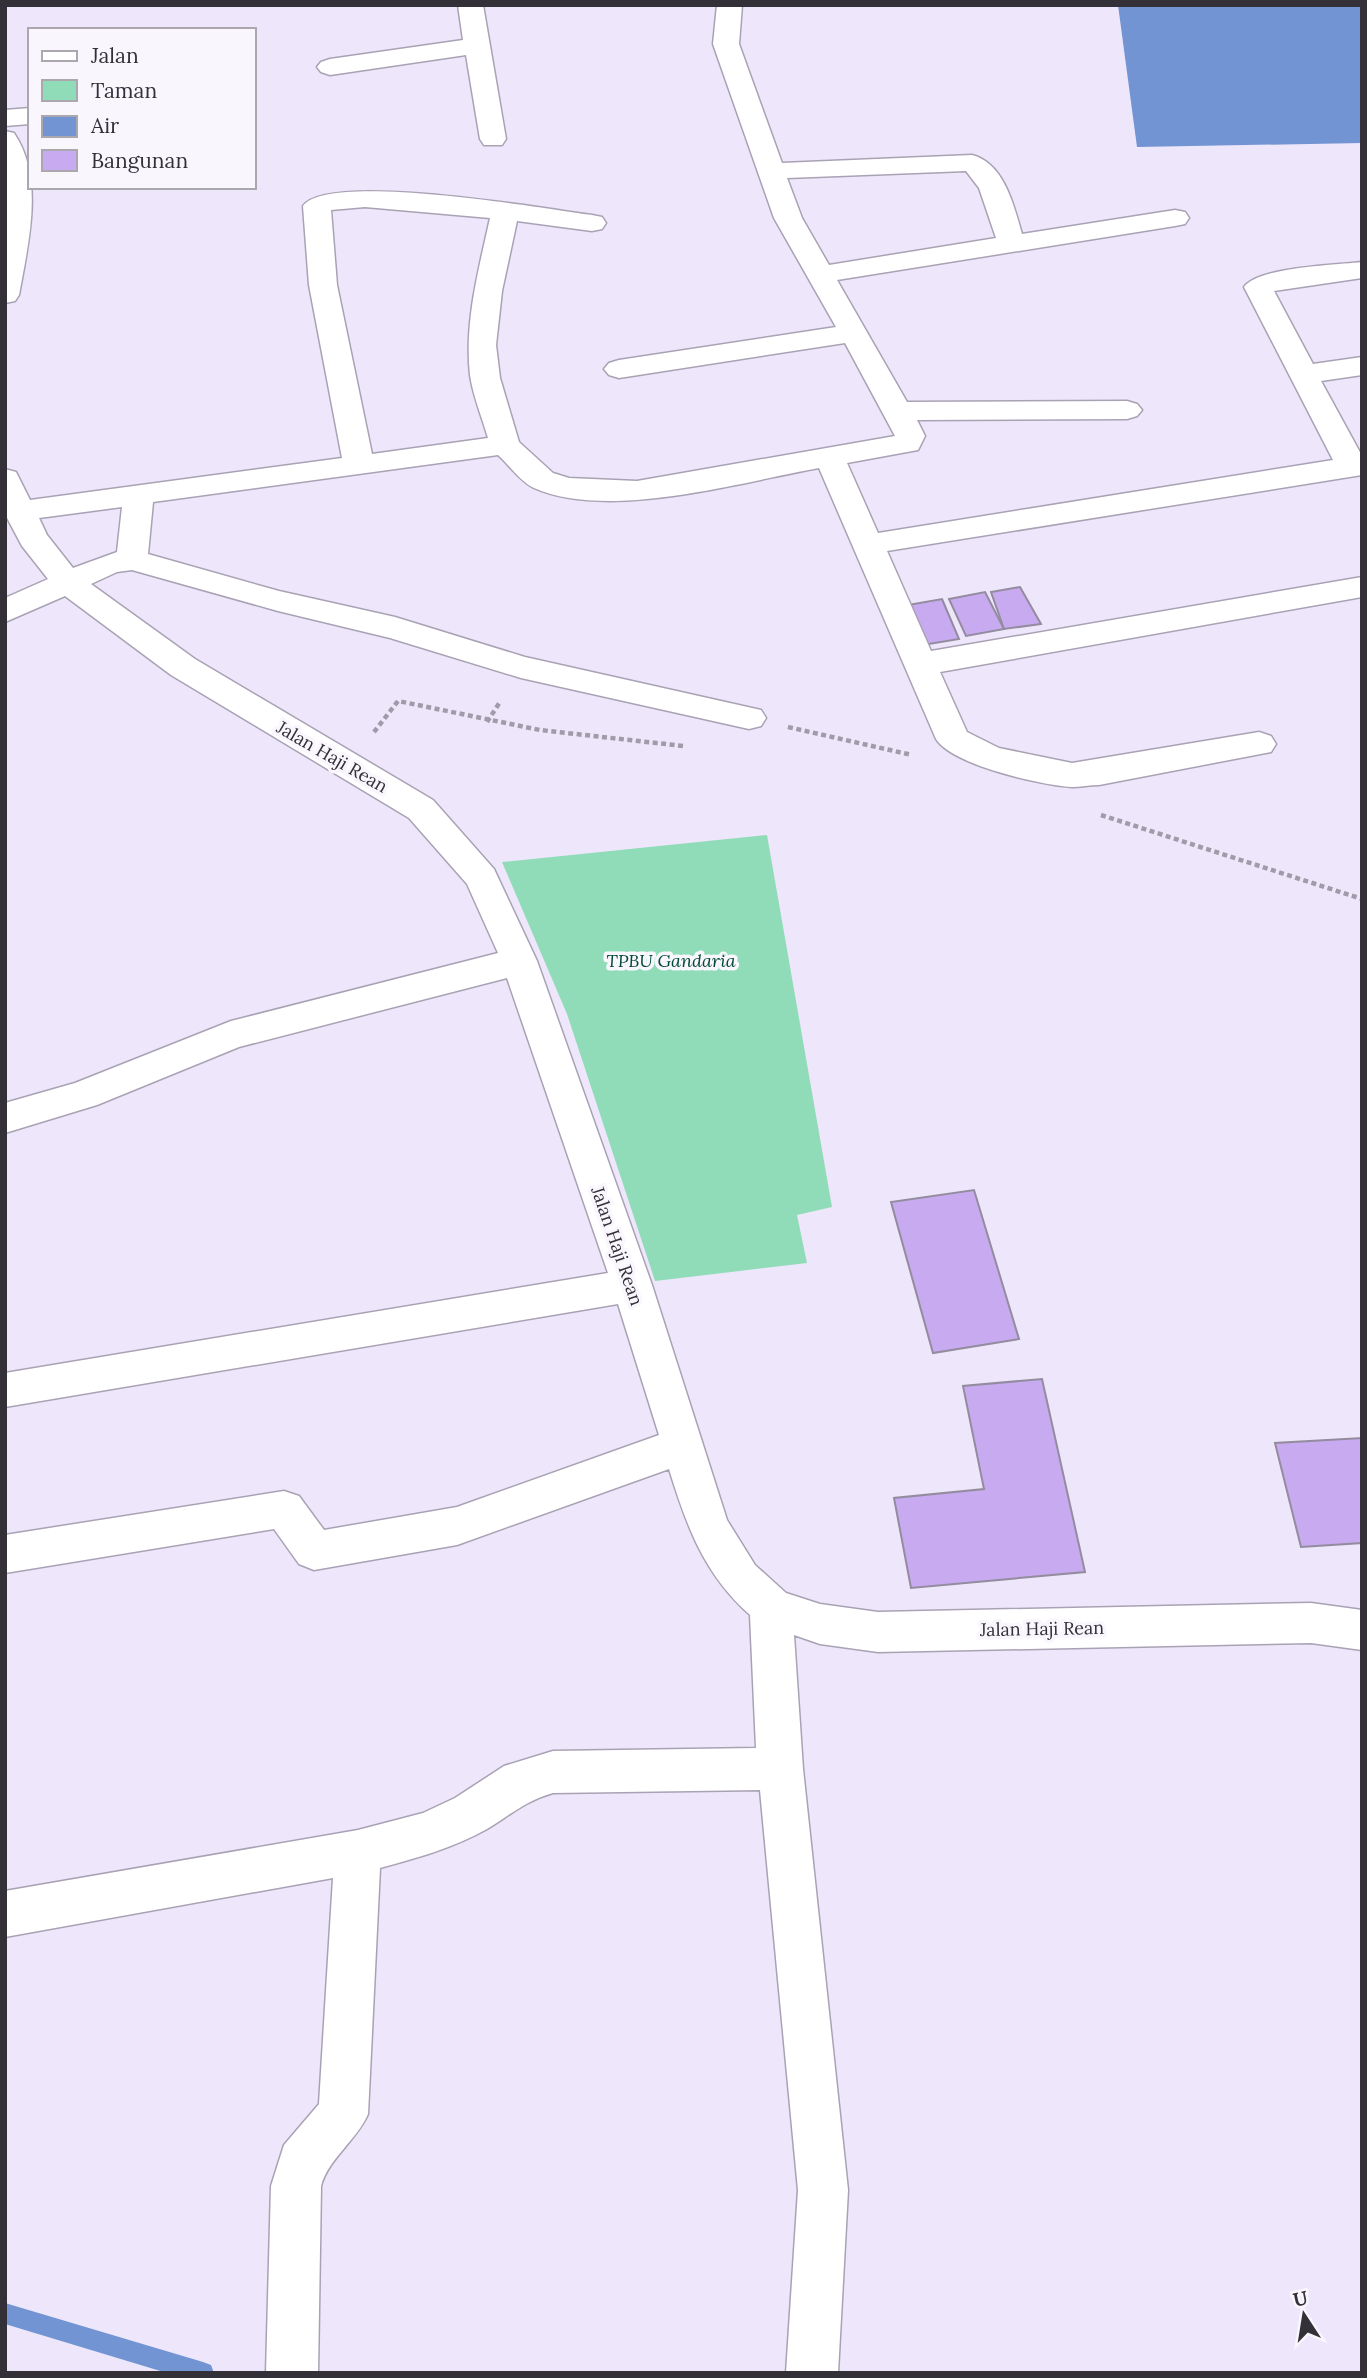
<svg xmlns="http://www.w3.org/2000/svg" width="1367" height="2378" font-family="Lora,serif">
<style>
.green{fill:#90dcb9}
.water{fill:#7294d3}
.lines{fill:none;stroke-linecap:round;stroke-linejoin:round}
.stream{fill:#7294d3;fill-rule:evenodd}
.building{fill:#c8aaf0;stroke:#938c9e;stroke-width:2}
.minor-casing{stroke:#a9a2b4;stroke-width:3}
.path{stroke:#a09ba9;stroke-width:4.5;stroke-dasharray:5 3.5;stroke-linecap:butt}
.minor{fill:#fff;fill-rule:evenodd}
.labels{text-anchor:middle;stroke-width:7;stroke-linejoin:round;paint-order:stroke}
.street-label{font-size:18px;fill:#333037;stroke:#f9f6fe}
.park-label{font-size:18px;font-style:italic;fill:#004a32;stroke:#f9f6fe}
</style>
<rect width="100%" height="100%" fill="#eee6fa"/>
<path class="green" d="M767 835 832 1207 797 1215 807 1263 655 1281 567 1014 502 862Z"/>
<path class="water" d="M1118 5H1362V143L1137 147Z"/>
<g class="lines">
<path class="stream" d="M5 2303 203 2362 211 2365 214 2373H167L5 2324Z"/>
</g>
<g class="building">
<path d="M1020 587 1041 624 1004 629 991 592Z"/>
<path d="M985 592 1004 629 966 636 949 599Z"/>
<path d="M942 599 959 639 923 645 908 605Z"/>
<path d="M974 1190 1019 1339 933 1353 891 1202Z"/>
<path d="M1042 1379 1085 1572 911 1588 894 1498 984 1489 963 1386Z"/>
<path d="M1362 1438V1543L1301 1547 1275 1443Z"/>
</g>
<g class="lines">
<g class="minor-casing">
<g id="minor">
<path d="M458 5H483L506 139 502 145H484L480 139 466 55 330 75 321 72 317 67 321 62 330 59 463 40Z"/>
<path d="M717 5H742L739 44 782 163 972 155C1004 163 1014 206 1022 234L1175 210 1185 212 1189 218 1185 224 1175 226 837 280 907 402 1127 401 1137 404 1142 410 1137 416 1127 419 917 420 925 436 918 450 847 463 878 533 1333 460 1244 287C1258 267 1336 265 1362 262V278L1274 291 1313 364 1362 357V375L1321 381 1362 456V475L887 551 931 651 1362 577V597L940 672 967 732 999 748 1072 763 1259 732 1271 736 1276 744 1271 752 1099 785C1090 785 1081 787 1072 787 1041 785 952 765 936 739L819 468C741 482 608 521 534 488 521 482 509 465 498 455L153 502 148 554 279 591 395 617 525 657 761 710 766 718 761 726 749 729 521 678 390 638 278 611 132 570 117 572 91 584 195 659 433 800 494 869 537 961 652 1285 727 1520 755 1565 786 1593 820 1604 878 1612 1311 1603 1362 1610V1650L1311 1643 878 1652 820 1644 794 1635 803 1769 848 2190 838 2373H786L798 2190 760 1790 553 1793C527 1800 510 1815 487 1829 453 1848 417 1858 380 1868L368 2114C357 2140 328 2159 321 2186L318 2373H266L271 2186 284 2145 319 2104 333 1878 5 1937V1891L358 1830 423 1813 455 1798 504 1766 553 1751 756 1748 750 1615C704 1574 687 1527 669 1469L457 1545 314 1570 299 1564 274 1529 5 1573V1535L284 1491 299 1496 324 1530 457 1507 659 1435 618 1304 5 1407V1373L608 1273 507 978 239 1047 97 1105 5 1133V1103L75 1083 231 1021 498 953 467 884 409 818 171 675 65 596 5 622V598L48 579 22 546 5 514V469L16 472 30 500 342 458 309 285 303 206C328 171 546 209 592 215L602 217 606 223 602 229 592 231 517 221 502 291 496 345 500 378 519 442 553 473 569 478 637 481 895 436 845 343 619 378 609 375 604 369 609 363 619 360 836 327 774 218 713 44ZM966 171 979 188 996 238 829 265 802 218 787 178ZM365 207 490 218C479 269 464 322 470 375 473 396 482 417 488 438L372 454 337 285 331 210ZM122 507 117 552 73 568 47 535 39 518Z"/>
<path d="M30 108V124L5 126V110Z"/>
<path d="M5 131 14 133C45 178 28 245 19 295L15 301 5 303Z"/>
</g>
</g>
<g class="path">
<path d="M487 722 500 702"/>
<path d="M788 727 912 755"/>
<path d="M374 732 398 701 540 730 683 746"/>
<path d="M1101 815 1362 899"/>
</g>
<use href="#minor" class="minor"/>
</g>
<g class="labels">
<g class="street-label">
<text transform="translate(332 757) rotate(30)" y="6">Jalan Haji Rean</text>
<text transform="translate(617 1246) rotate(71)" y="6">Jalan Haji Rean</text>
<text transform="translate(1042 1629) rotate(-1)" y="6">Jalan Haji Rean</text>
</g>
<g class="park-label">
<text x="671" y="967">TPBU Gandaria</text>
</g>
</g>
<rect width="1367" height="2378" fill="none" stroke="#333037" stroke-width="14"/>
<rect x="28" y="28" width="228" height="161" fill="#f9f6fe" stroke="#aaa7ae" stroke-width="2"/>
<rect x="42" y="51" width="35" height="10" fill="#ffffff" stroke="#aaa7ae" stroke-width="2"/>
<text x="91" y="63" font-size="21" fill="#333037">Jalan</text>
<rect x="42" y="80" width="35" height="21" fill="#90dcb9" stroke="#aaa7ae" stroke-width="2"/>
<text x="91" y="98" font-size="21" fill="#333037">Taman</text>
<rect x="42" y="116" width="35" height="21" fill="#7294d3" stroke="#aaa7ae" stroke-width="2"/>
<text x="91" y="133" font-size="21" fill="#333037">Air</text>
<rect x="42" y="150" width="35" height="21" fill="#c8aaf0" stroke="#aaa7ae" stroke-width="2"/>
<text x="91" y="168" font-size="21" fill="#333037">Bangunan</text>
<g transform="translate(1304 2315) rotate(348)" stroke="#f9f6fe" stroke-width="5" paint-order="stroke">
<path d="M0-5L12 26L0 18L-12 26Z" fill="#333037"/>
<text y="-10" font-size="19" font-weight="bold" text-anchor="middle" fill="#333037">U</text>
</g>
</svg>
